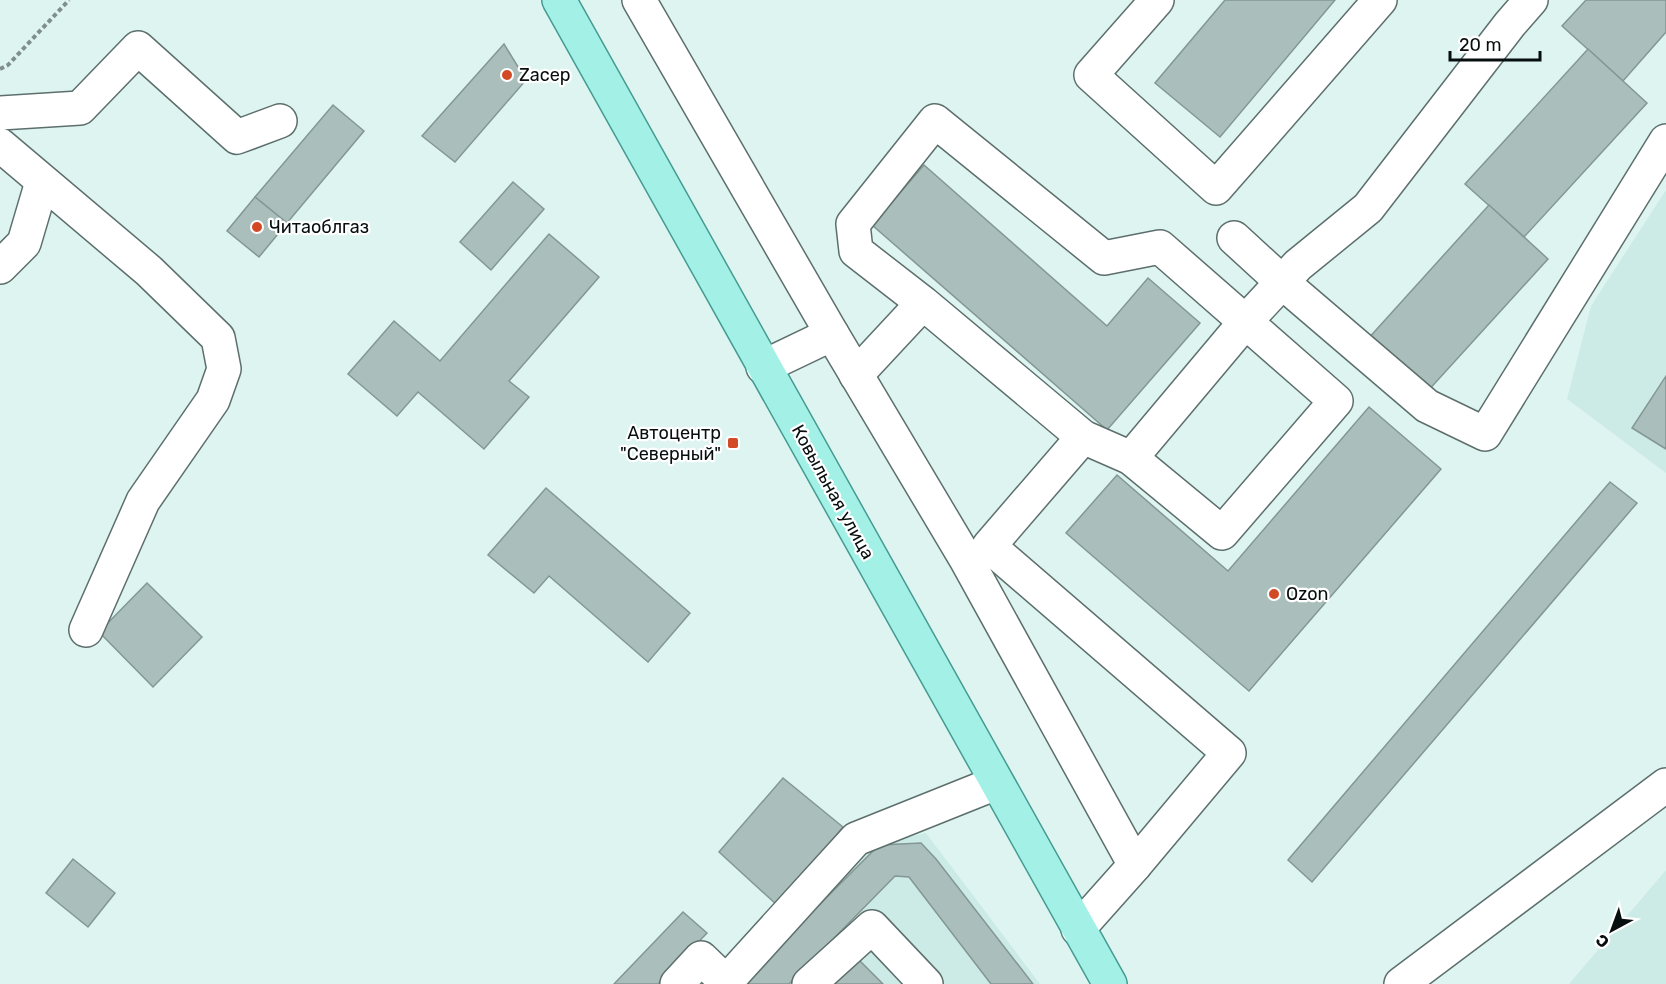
<svg xmlns="http://www.w3.org/2000/svg" width="1666" height="984" font-family="Rubik,sans-serif">
<style>
.built{fill:#ccebe6}
.building{fill:#aabfbb;stroke:#839794;stroke-width:1.5}
.lines{fill:none;stroke-linecap:round;stroke-linejoin:round}
.minor-casing{stroke:#5c6f6c;stroke-width:36}
.major-casing{stroke:#449b91;stroke-width:36}
.path{stroke:#7f8f8d;stroke-width:4;stroke-dasharray:4.5 3;stroke-linecap:butt}
.minor{stroke:#fff;stroke-width:33}
.major{stroke:#a3f0e7;stroke-width:33}
.poi-dot{fill:#d24926;stroke:#fff;stroke-width:2}
.labels{text-anchor:middle;stroke-width:4.5;stroke-linejoin:round;paint-order:stroke}
.poi-label{font-size:18px;fill:#070f0e;stroke:#fff;text-anchor:start}
.street-label{font-size:18px;fill:#070f0e;stroke:#fff}
</style>
<rect width="100%" height="100%" fill="#def4f1"/>
<g class="built">
<path d="M1666 190V473L1567 399 1591 306Z"/>
<path d="M926 833 1040 984H724L854 849Z"/>
<path d="M1666 870V984H1569Z"/>
</g>
<g class="building">
<path d="M1225 0H1335L1220 137 1155 83Z"/>
<path d="M1586 0H1666V32L1623 81 1562 26Z"/>
<path d="M504 44 526 80 455 162 422 136Z"/>
<path d="M1588 49 1647 103 1524 237 1465 184Z"/>
<path d="M333 105 364 131 287 223 255 197Z"/>
<path d="M924 165 1107 326 1148 278 1200 323 1107 430 872 225Z"/>
<path d="M513 182 544 209 491 270 460 242Z"/>
<path d="M255 197 287 223 259 257 227 231Z"/>
<path d="M1489 205 1548 259 1426 393 1367 340Z"/>
<path d="M549 234 599 277 509 381 529 397 484 449 418 392 397 416 348 374 394 321 440 361Z"/>
<path d="M1666 376V449L1632 428Z"/>
<path d="M1369 407 1441 469 1249 691 1066 533 1117 475 1228 571Z"/>
<path d="M1610 482 1637 503 1312 882 1288 860Z"/>
<path d="M546 488 690 613 648 662 549 576 534 593 488 555Z"/>
<path d="M147 583 202 637 153 687 99 632Z"/>
<path d="M783 778 843 827 778 906 719 852Z"/>
<path d="M921 843 936 859 1033 984H991L909 877 895 876 789 984H740L879 845Z"/>
<path d="M73 859 115 893 88 927 46 893Z"/>
<path d="M683 912 707 933 658 984H614Z"/>
<path d="M859 960 883 984H833Z"/>
</g>
<g class="lines">
<g class="minor-casing">
<g id="minor">
<path d="M639 0 832 334"/>
<path d="M1157 0 1091 75 1216 188 1380 0"/>
<path d="M0 113 80 108 138 48 237 137 280 121"/>
<path d="M0 145 149 271 218 338 224 369 213 400 143 501 86 630"/>
<path d="M1234 238 1282 282 1427 406 1485 434 1666 141"/>
<path d="M0 267 24 243 42 182"/>
<path d="M763 367 832 334 966 559 1135 865 1078 929"/>
<path d="M856 375 923 303 856 251 853 224 935 121 1104 258 1160 247 1336 401 1222 533 1131 458 1083 437 923 303"/>
<path d="M1083 437 989 546 1229 753 1135 865"/>
<path d="M1131 458 1246 321 1298 265 1368 208 1510 24 1531 0"/>
<path d="M677 984 701 958 726 982 856 839 996 783"/>
<path d="M809 984 872 927 926 984"/>
<path d="M1401 984 1666 785"/>
</g>
</g>
<g class="major-casing">
<path id="major" d="M559 0 1110 984"/>
</g>
<path class="path" d="M0 69 8 65 69 0"/>
<use href="#minor" class="minor"/>
<use href="#major" class="major"/>
</g>
<g class="poi-dot">
<circle cx="507" cy="75" r="6"/>
<circle cx="257" cy="227" r="6"/>
<rect x="727" y="437" width="12" height="12" rx="3"/>
<circle cx="1274" cy="594" r="6"/>
</g>
<g class="labels">
<g class="poi-label">
<text x="519" y="81">Zacep</text>
<text x="269" y="233">Читаоблгаз</text>
<text x="721" y="439" text-anchor="end">Автоцентр<tspan x="721" dy="21">"Северный"</tspan></text>
<text x="1286" y="600">Ozon</text>
</g>
<g class="street-label">
<text transform="translate(833 492) rotate(61)" y="6">Ковыльная улица</text>
</g>
</g>
<g transform="translate(1612 930) rotate(221)" stroke="#ffffff" stroke-width="4.5" paint-order="stroke">
<path d="M0-4.5L10 22L0 15L-10 22Z" fill="#070f0e"/>
<text y="-9" font-size="16" font-weight="bold" text-anchor="middle" fill="#070f0e">С</text>
</g>
<path d="M1450 51v9h90v-9" fill="none" stroke="#070f0e" stroke-width="3"/>
<text x="1459" y="51" font-size="18" fill="#070f0e" stroke="#ffffff" stroke-width="4.5" paint-order="stroke">20 m</text>
</svg>
